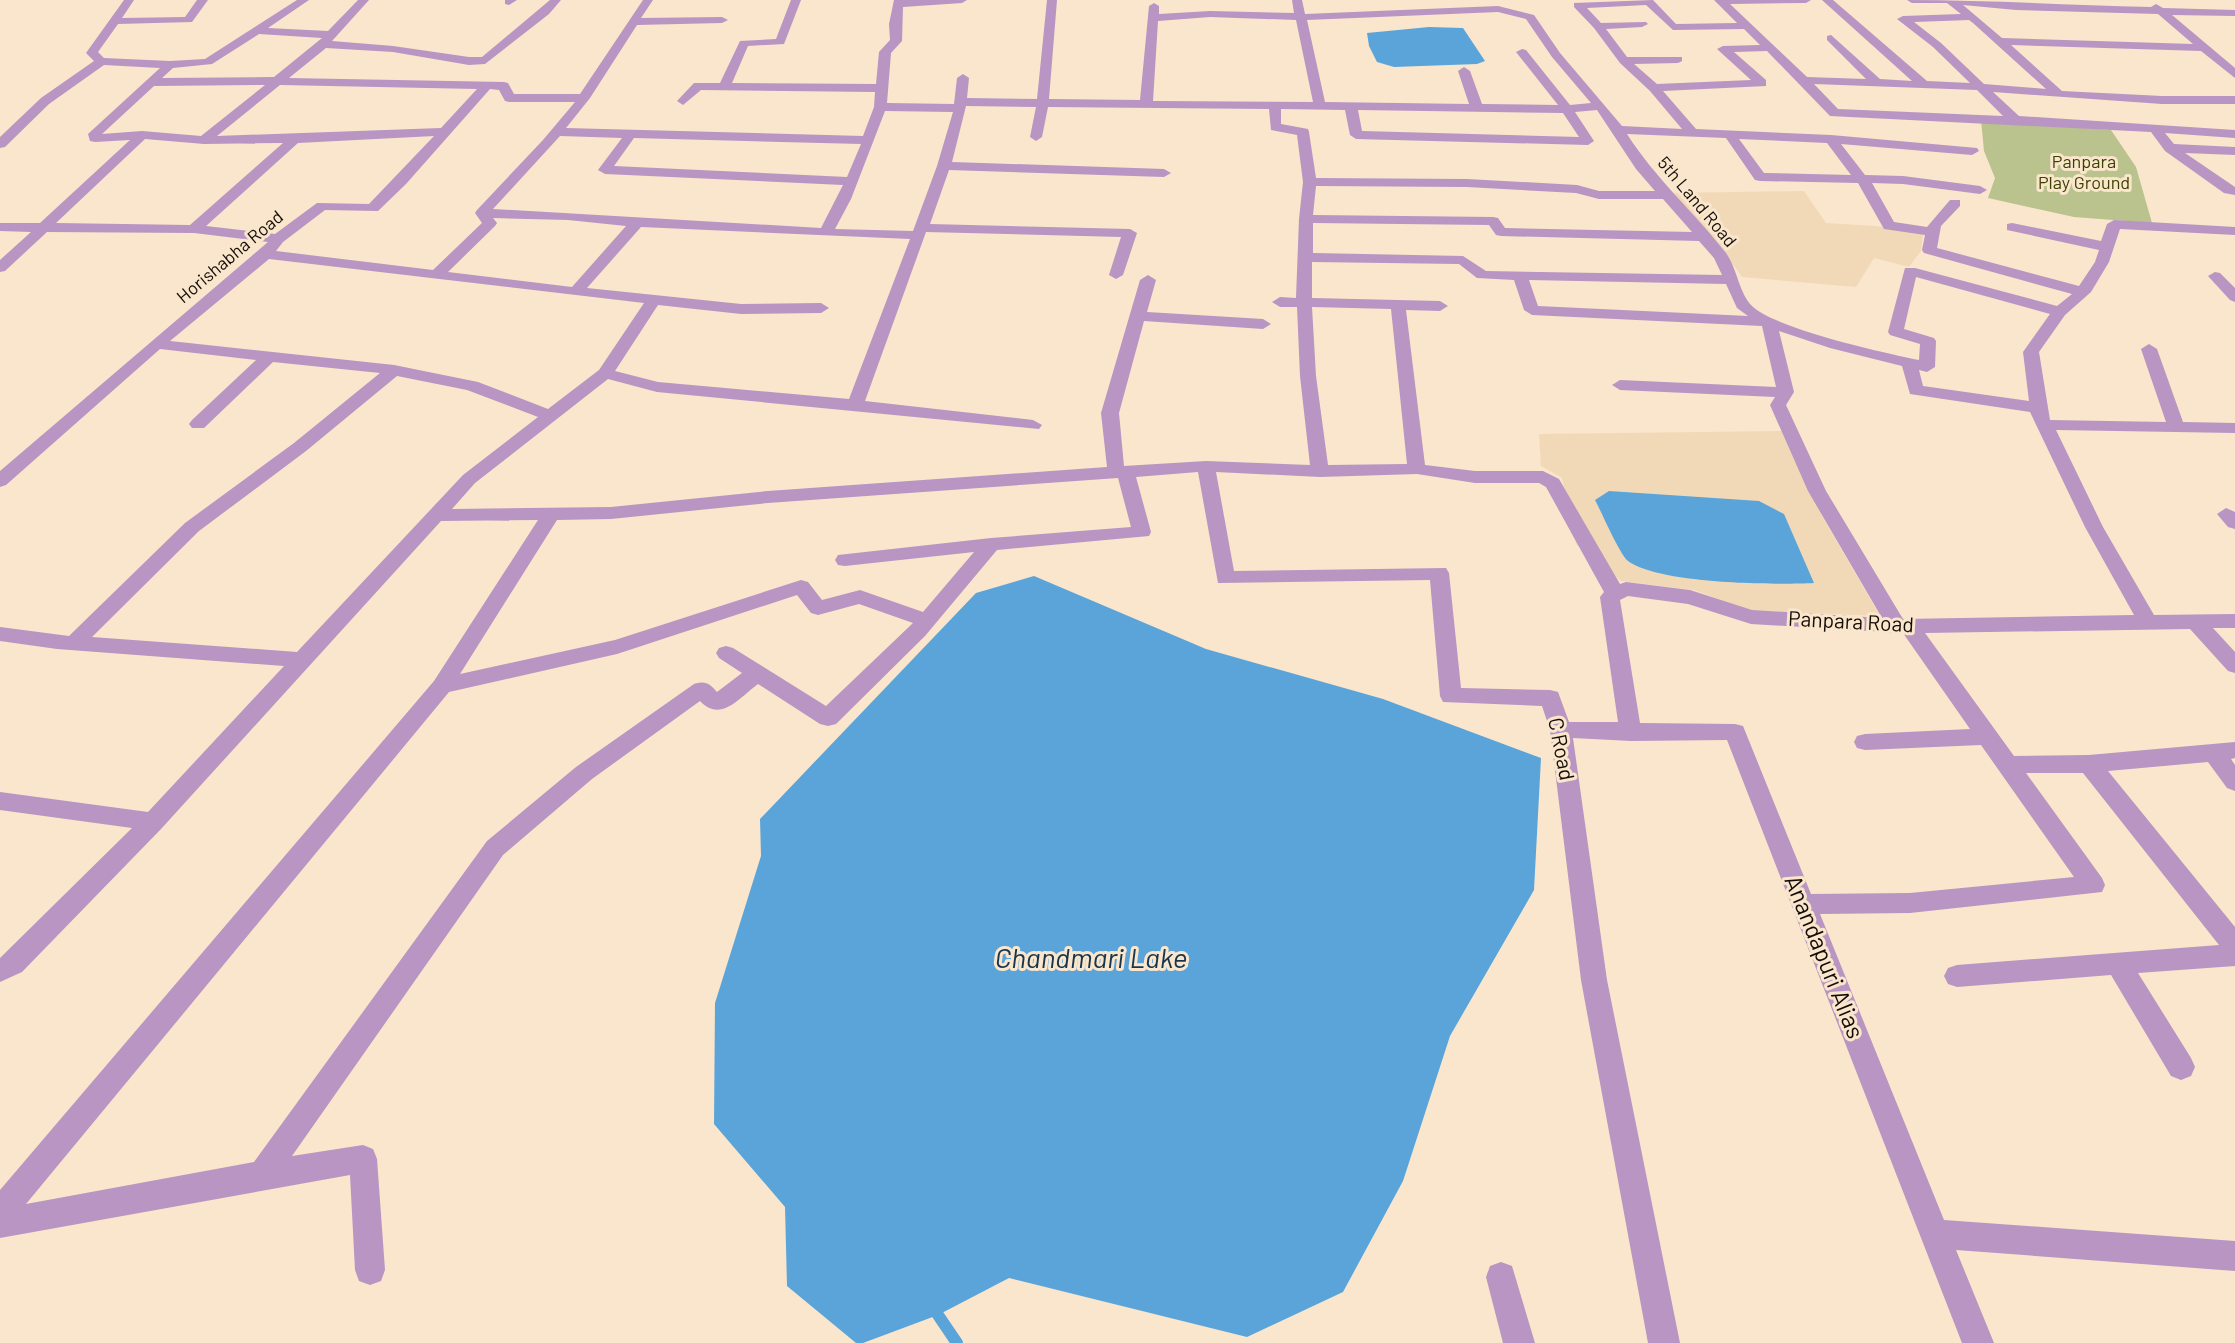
<svg xmlns="http://www.w3.org/2000/svg" width="2235" height="1343" font-family="Barlow,sans-serif">
<style>
.built{fill:#f1d9b8}
.green{fill:#bac28d}
.water{fill:#5ba4da}
.lines{fill:none;stroke-linecap:round;stroke-linejoin:round}
.stream{stroke:#5ba4da;stroke-width:12}
.minor{fill:#b895c2;fill-rule:evenodd}
.labels{text-anchor:middle;stroke-width:6;stroke-linejoin:round;paint-order:stroke}
.far-park-label{font-size:18px;fill:#3b4100;stroke:#f9e6cc}
.far-street-label{font-size:18px;fill:#130d05;stroke:#f9e6cc}
.street-label{font-size:21px;fill:#130d05;stroke:#f9e6cc}
.near-street-label{font-size:24px;fill:#130d05;stroke:#f9e6cc}
.near-water-label{font-size:28px;font-style:italic;fill:#17364d;stroke:#f9e6cc}
</style>
<rect width="100%" height="100%" fill="#f9e6cc"/>
<g class="built">
<path d="M1804 191 1826 223 1876 226 1923 234 1921 251 1909 267 1874 258 1856 287 1742 277 1727 256 1668 193Z"/>
<path d="M1782 431 1822 516 1880 616 1751 611 1694 590 1621 581 1576 544 1562 478 1541 466 1539 434Z"/>
</g>
<path class="green" d="M1981 120 2111 130 2136 167 2152 223 2074 217 1988 198 1995 178 1984 151Z"/>
<g class="water">
<path d="M1429 27 1463 28 1485 61 1477 64 1394 67 1377 62 1369 46 1367 33Z"/>
<path d="M1609 491 1759 501 1784 514 1814 583C1773 585 1660 584 1628 561 1620 555 1601 511 1595 500Z"/>
<path d="M1034 576 1206 649 1383 699 1541 758 1534 890 1450 1036 1403 1181 1343 1292 1247 1337 1009 1278 938 1315 863 1343H856L787 1286 785 1207 714 1124 715 1003 761 856 760 819 976 593Z"/>
</g>
<g class="lines">
<path class="stream" d="M938 1315 957 1343"/>
<g class="minor">
<path d="M124 0H134L122 18 185 17 197 0H208L192 22 118 24 98 52 104 58 170 61 205 59 297 0H309L268 28 328 31 358 0H369L332 41 393 46 469 57H482L550 0H561L549 14 485 64 469 65 393 52 326 48 289 78 504 82 508 83 514 94H580L643 0H653L641 18 722 17 728 20 722 23 637 25 590 98 566 128 863 136 874 107 875 92 701 90 683 105 677 101 694 83H720L740 41 776 39 791 0H801L784 44 748 46 732 83 876 84 879 52 890 40 889 24 894 0H967L962 3 903 7 902 41 891 53 887 103 954 104 957 78 963 74 969 78 967 98 1037 99 1047 0H1057L1049 99 1140 100 1149 6 1154 3 1159 6V14L1210 11 1294 13 1292 0H1302L1305 14 1498 6 1534 15 1560 53 1622 126 1682 129 1650 91 1620 63 1594 28 1574 7V3L1653 0 1676 24 1737 23 1714 0H1811L1806 3 1730 4 1807 77 1866 79 1827 40V36L1831 35 1880 79 1912 81 1822 0H1833L1927 81 1970 83 1933 47 1897 19 1903 16 1961 14 1947 3H1912L1907 0C1988 0 2069 5 2151 7L2156 4 2163 8 2235 10V16L2172 15 2235 68V78L2201 51 2011 45 2062 91 2162 96H2235V104H2162L1993 92 2019 116 2235 130V138L2165 133 2174 144 2235 147V155L2185 153 2235 187V195L2224 193 2165 151 2151 132 1830 116 1767 51 1734 52 1766 80V86L1663 91 1696 129 1831 135 1977 148 1979 151 1972 155 1841 144 1865 175 1903 176 1980 186 1987 190 1980 194 1903 184 1872 183 1894 222 1927 227 1950 200H1960V206L1941 226 1937 248 2079 286 2095 262 2099 250 2007 230V224L2012 223 2101 241 2107 224 2114 220 2235 227V235L2120 229 2109 262 2091 292 2065 315 2039 352 2050 420 2166 422 2141 349 2149 344 2157 349 2183 422 2235 423V433L2056 430 2103 527 2154 615 2235 614V628H2213L2235 652V673L2228 671 2190 629 1925 633 2014 756 2089 755 2235 742V758L2231 759 2235 765V791L2227 788 2208 762 2108 771 2235 927V966L2138 973 2191 1058 2195 1067 2191 1076 2181 1080 2171 1076 2111 975 1957 987 1948 984 1944 976 1948 968 1957 965 2219 945 2083 773H2026L2102 878 2105 885 2102 892 1910 913 1820 914 1944 1220 2235 1241V1271L1956 1250 1994 1343H1962L1727 740 1631 741 1573 738 1607 980 1680 1343H1648L1581 980 1550 730 1542 706 1443 702 1440 696 1430 580 1218 583 1198 472 1136 477 1151 532 1149 536 997 550 925 636 836 724 828 726 820 724 758 684C739 698 721 723 700 701L592 779 503 855 292 1156 363 1145 373 1149 377 1159 385 1270 381 1281 370 1285 359 1281 355 1270 350 1175 0 1238V1190L434 681 538 520 441 521 161 829 22 972 0 982V958L132 828 0 810V792L148 812 284 666 57 649 0 641V627L69 636 185 523 294 443 380 373 273 362 204 428H192L189 424 192 420 256 360 160 349 6 485 0 487V471L268 242 194 233 47 232 5 271 0 272V260L31 232 0 231V223H40L130 140 95 142 90 141 88 134 160 68 104 65 49 104 5 147 0 148V137L41 98 94 61 86 53ZM1646 5 1673 30 1744 29 1760 45 1723 46 1717 49 1751 80 1657 84 1634 64 1678 63 1682 61V57H1627L1606 29 1642 27 1648 24 1646 22 1601 23 1587 8ZM1963 5 2016 10 2158 14 2193 44 2002 38ZM1498 12 1526 19 1552 57 1591 103 1570 105 1526 50 1522 49 1516 52 1558 105 1482 104 1470 71 1464 67 1458 71 1469 104 1325 102 1307 20ZM1210 17 1296 20 1313 102 1153 101 1158 21ZM1969 20 1973 23 2046 89 1984 84 1941 43 1914 22ZM259 34 322 38 274 77 162 78 173 68 212 64ZM1814 84 1977 90 2003 116 1838 109ZM265 85 201 136 142 131 102 134 154 86ZM280 85 477 89 441 128 217 136ZM490 89 499 90 505 101 509 102H575L543 140 477 210 475 213 482 223 433 270 276 251 283 242 325 210 378 211 406 184ZM966 106 1036 107 1030 137 1036 141 1042 137 1048 107 1269 109 1271 130 1297 135 1303 182 1299 219 1296 298 1280 297 1272 302 1280 307H1297L1300 376 1310 465 1206 461 1124 466 1119 413 1144 321 1263 329 1271 324 1263 319 1147 312 1156 280 1148 275 1140 280 1101 413 1107 467 768 491 611 507 452 509 475 483 608 379 657 392 1039 429 1042 425 1033 420 865 401 926 232 1121 237 1109 275 1116 279 1123 275 1137 233 1130 229 930 224 949 170 1164 177 1171 173 1164 169 952 162ZM1281 109 1345 110 1350 135 1356 139 1588 145 1594 141 1575 112 1597 110 1636 169 1655 191H1599L1577 185 1467 179 1316 178 1309 132 1308 129 1281 124ZM1358 110 1563 113 1579 137 1362 131ZM885 111 953 112 937 166 913 231 835 229 851 199ZM1627 134 1726 138 1755 180 1760 181 1858 183 1884 229 1925 235 1922 250 1924 253 2072 294 2057 306 1915 268H1905L1888 332 1890 335 1920 344 1919 360C1884 353 1776 329 1752 306 1739 293 1737 268 1726 253 1694 212 1655 178 1627 134ZM434 136 369 204 317 203 275 234 206 226 298 143ZM560 136 622 138 598 170 605 174 843 185 821 228 493 209ZM634 138 861 144 847 177 614 166ZM145 139 204 144 283 143 190 225 56 223ZM1739 139 1827 143 1851 175 1764 173ZM1316 186 1467 187 1576 193 1599 199H1663L1692 232 1505 228 1498 218 1493 217 1313 215ZM493 218 568 220 626 226 572 287 448 272 495 226 497 223ZM1313 223 1489 225 1496 235 1501 236 1699 241 1714 258 1722 275 1486 271 1463 256 1313 253ZM641 227 910 239 849 399 658 382 615 371 658 305 741 314 821 313 829 308 821 303 741 304 587 288ZM269 259 644 303 599 370 548 409 478 382 394 365 170 341ZM1312 262 1459 264 1477 278 1514 280 1524 310 1532 315 1762 326 1776 387 1620 380 1612 385 1620 390 1775 397 1770 405 1808 491 1882 618 1752 610 1690 590 1626 582 1620 584 1559 479 1543 471H1475L1425 465 1406 310 1440 311 1448 306 1440 301 1312 298ZM1916 277 2050 314 2023 352 2029 401 1923 386 1919 370 1927 372 1935 367 1936 341 1934 338 1904 329ZM1529 280 1726 284 1737 308 1748 316 1538 306ZM1312 307 1391 309 1407 464 1328 465 1316 376ZM1779 331 1830 348 1902 366 1910 394 2030 412 2085 527 2134 615 1903 619 1826 491 1786 405 1794 392ZM397 376 467 390 538 417 463 475 297 652 92 637 199 531 306 451ZM1216 472 1320 477 1417 474 1475 483H1539L1546 487 1604 592 1600 597 1618 722H1569L1558 692 1550 690 1461 688 1449 573 1446 568 1234 571ZM1118 478 1131 527 991 538 838 555 835 560 838 565 845 566 974 552 923 612 860 590 822 600 808 582 801 580 615 640 460 674 557 520 611 519 768 503ZM797 595 811 613 818 615 859 604 913 623 826 706 733 648 726 646 719 648 716 653 719 658 742 673 717 692C710 684 706 680 694 684L576 767 487 841 254 1162 26 1204 449 692 617 654ZM1628 596 1688 604 1751 624 1903 633 1970 729 1865 734 1857 736 1854 742 1857 748 1865 750 1981 745 2074 877 1910 893 1811 894 1743 726 1735 724 1640 723 1620 600Z"/>
<path d="M505 0H517L509 5 505 4Z"/>
<path d="M2215 272 2220 273 2235 288V302L2230 300 2208 276Z"/>
<path d="M2226 508 2235 512V529L2228 527 2217 514Z"/>
<path d="M1501 1262 1512 1266 1535 1343H1503L1486 1277 1490 1266Z"/>
</g>
</g>
<g class="labels">
<g class="far-park-label">
<text x="2084" y="168">Panpara<tspan x="2084" dy="21">Play Ground</tspan></text>
</g>
<g class="far-street-label">
<text transform="translate(1697 202) rotate(50)" y="6">5th Land Road</text>
<text transform="translate(230 257) rotate(-40)" y="6">Horishabha Road</text>
</g>
<g class="street-label">
<text transform="translate(1851 622) rotate(3)" y="7">Panpara Road</text>
<text transform="translate(1561 749) rotate(79)" y="7">C Road</text>
</g>
<g class="near-street-label">
<text transform="translate(1824 957) rotate(68)" y="8">Anandapuri Alias</text>
</g>
<g class="near-water-label">
<text x="1091" y="968">Chandmari Lake</text>
</g>
</g>
</svg>
